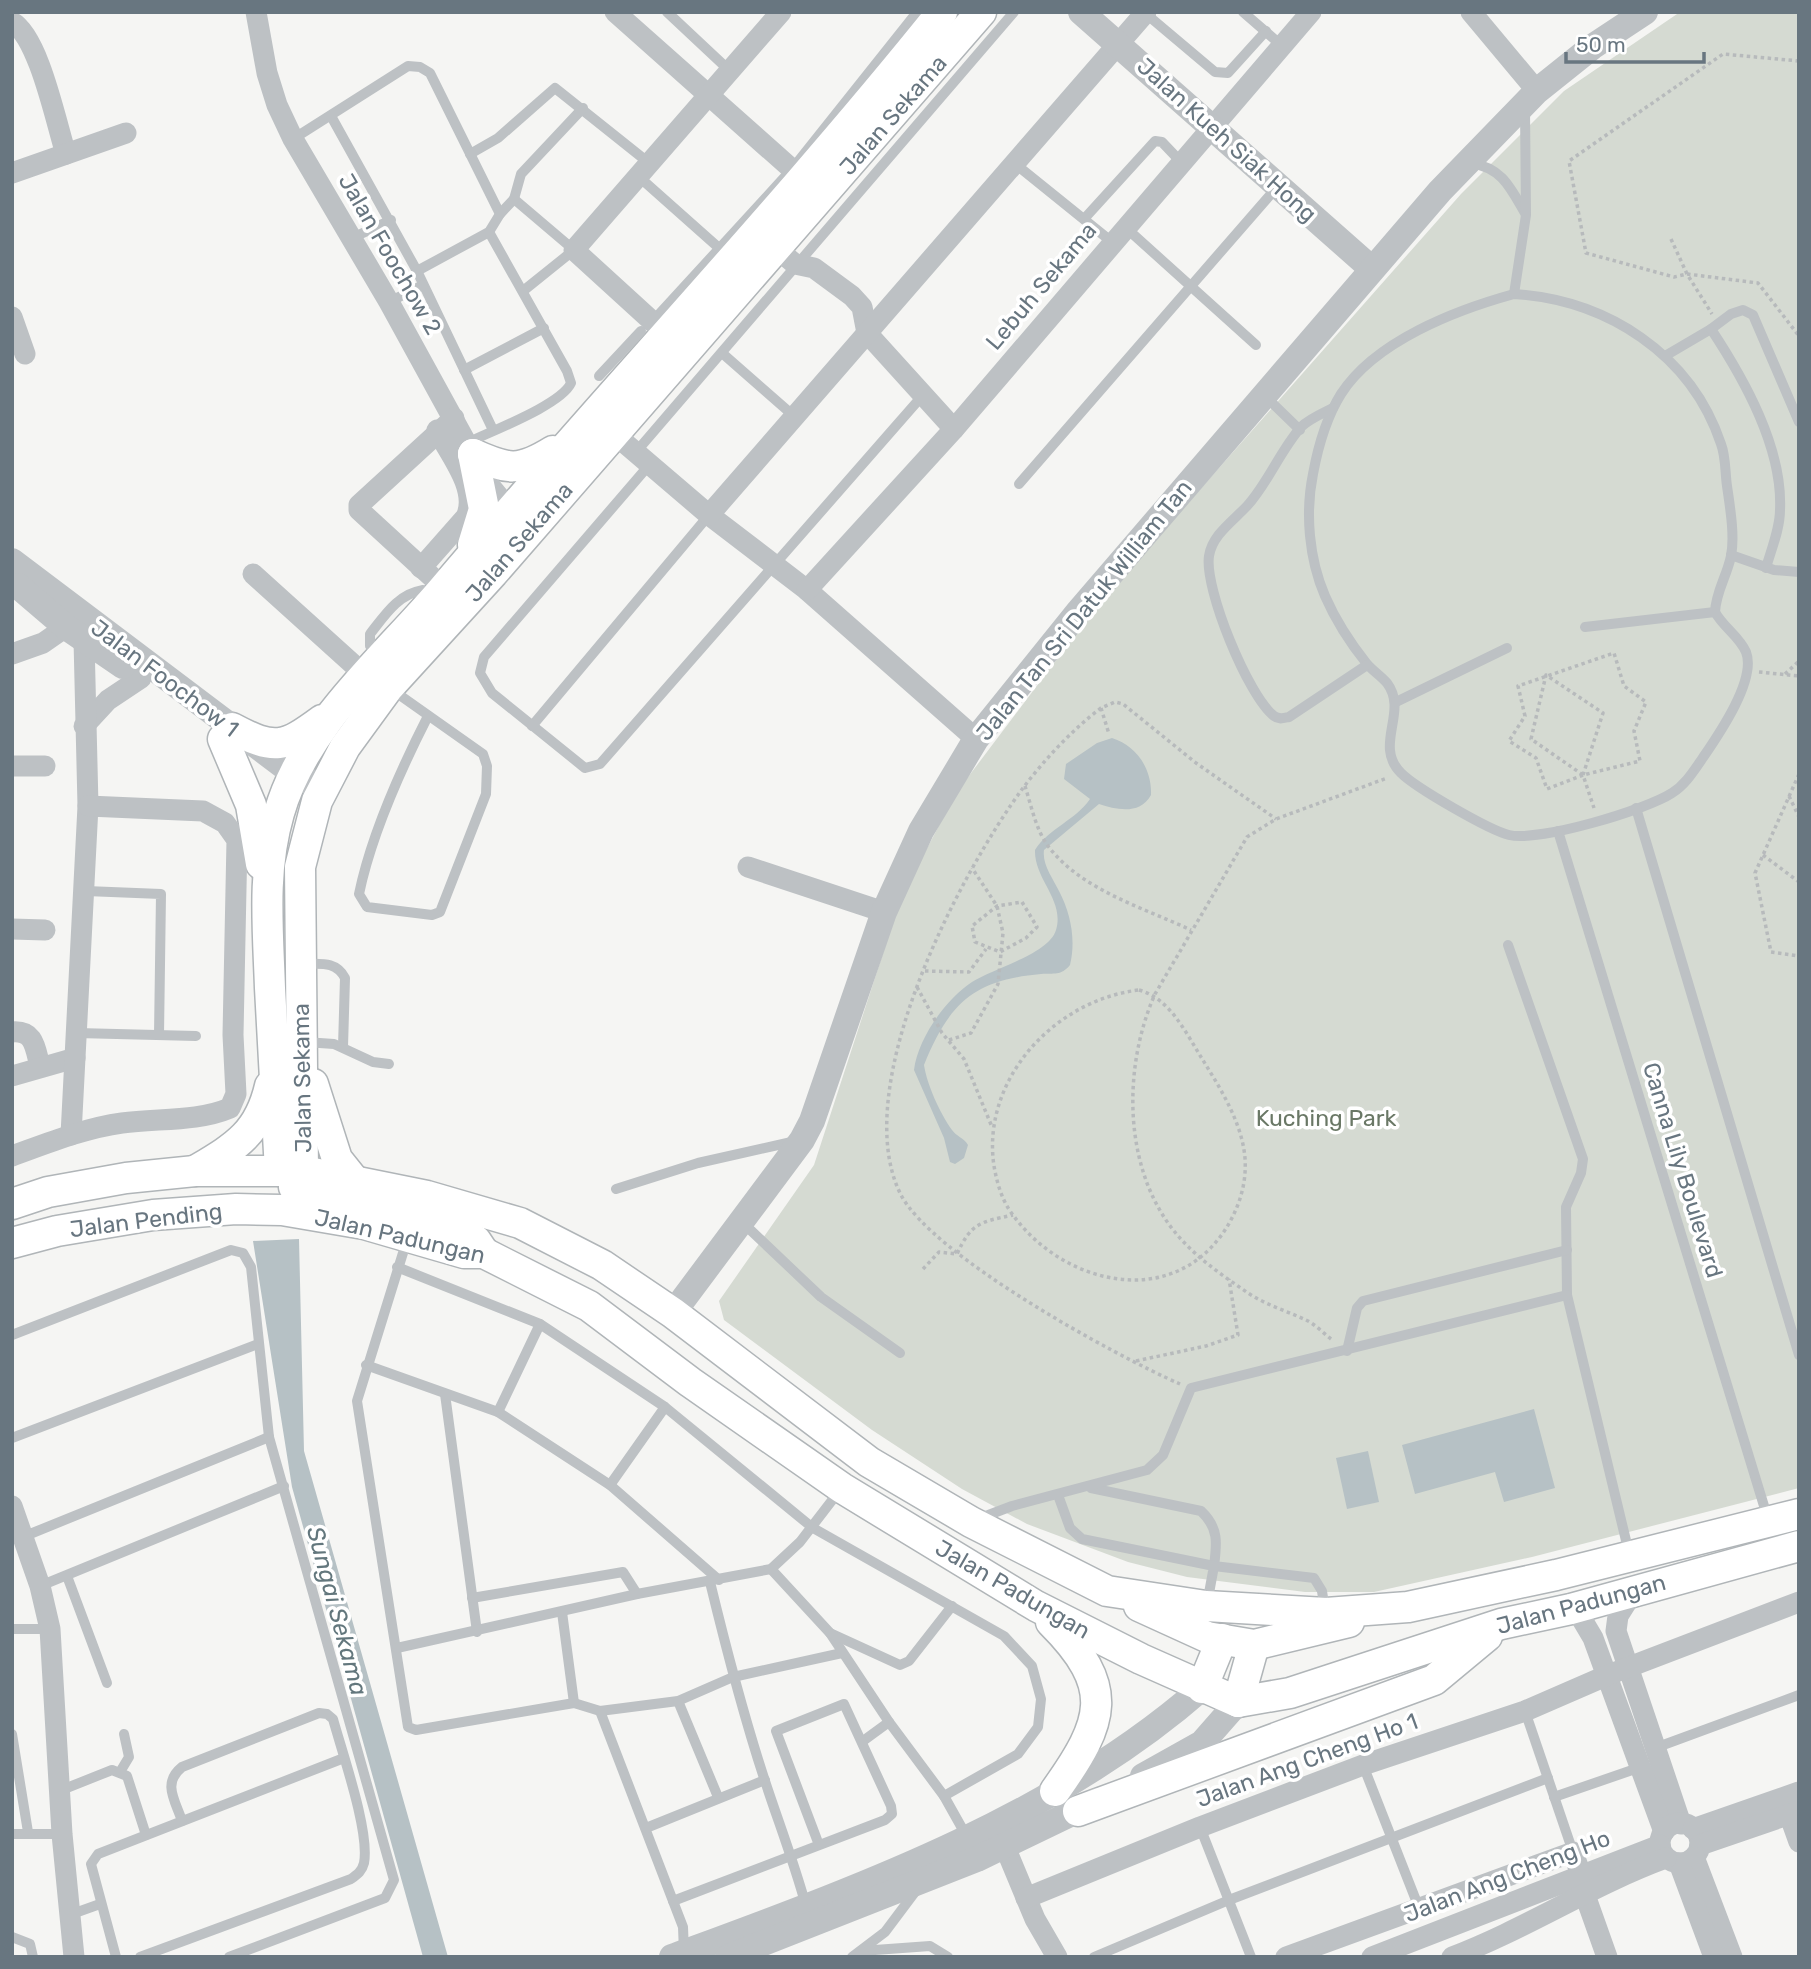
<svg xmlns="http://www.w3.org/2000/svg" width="1811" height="1969" font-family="Rubik,sans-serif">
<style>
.green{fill:#d5dad2}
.water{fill:#b6c1c5}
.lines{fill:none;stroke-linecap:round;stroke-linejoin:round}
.secondary-casing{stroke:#b0b5b8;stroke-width:33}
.path{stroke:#b7babc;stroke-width:3.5;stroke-dasharray:3.5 3.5;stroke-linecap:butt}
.service{stroke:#bdc1c4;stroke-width:10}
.minor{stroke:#bdc1c4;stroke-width:21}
.tertiary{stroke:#bdc1c4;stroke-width:26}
.secondary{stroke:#fff;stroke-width:30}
.labels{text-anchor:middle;stroke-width:7;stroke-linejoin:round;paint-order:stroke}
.street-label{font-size:23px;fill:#687680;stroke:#fff}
.park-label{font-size:23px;fill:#6a7866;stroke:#fff}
.water-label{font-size:24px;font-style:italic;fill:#63777d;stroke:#fff}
</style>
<rect width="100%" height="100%" fill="#f5f5f3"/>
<path class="green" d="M1680 12H1799V1488L1532 1557 1374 1592H1305L1187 1577 1128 1562 1027 1524 962 1489 872 1430 724 1320 719 1301 814 1165 901 898 956 793 1097 606 1461 194 1564 91Z"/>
<g class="water">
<path d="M1112 738C1137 746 1152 769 1151 795 1140 815 1117 810 1099 804L1044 850C1042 865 1053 878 1059 891 1071 914 1076 940 1070 965 1061 976 1054 973 1041 974 974 980 949 1003 924 1065 927 1085 940 1113 952 1130 956 1136 964 1138 968 1145L964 1158 955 1164 950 1162 944 1138 914 1070C918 1038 946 999 972 982 994 968 1049 954 1056 930 1065 900 1034 879 1035 850 1049 828 1076 820 1090 799L1064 779 1066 764 1097 743Z"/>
<path d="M299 1239 304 1451 448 1957H423L292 1487 253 1241Z"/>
<path d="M1534 1409 1555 1488 1504 1502 1495 1472 1415 1494 1402 1445Z"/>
<path d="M1368 1451 1379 1502 1347 1509 1336 1458Z"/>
</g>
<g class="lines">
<g class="secondary-casing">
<g id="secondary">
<path d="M473 454C508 470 519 472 553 451"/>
<path d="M473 454 484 509 473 545"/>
<path d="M232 728C275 751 284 748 322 720"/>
<path d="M223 739 251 805 261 864"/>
<path d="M313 1084 337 1159 353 1179"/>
<path d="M195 1171C235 1147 259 1134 270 1086"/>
<path d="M280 1171C277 1110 273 1049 270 988 268 929 262 871 279 813 305 723 386 657 444 588 608 394 783 210 942 12"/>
<path d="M294 1187 303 1171 300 867 317 801 345 747 388 688 493 573 981 12"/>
<path d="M302 1188 462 1231 476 1241 484 1253"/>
<path d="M12 1204 48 1192 126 1178 195 1171H303L427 1196 520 1223 602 1265 673 1313 869 1462 971 1522 1107 1591 1206 1606 1326 1613 1408 1607 1556 1575 1799 1514"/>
<path d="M12 1243 57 1231 153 1215 236 1209 282 1210 364 1224 464 1253H484L589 1306 690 1382 842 1488 1036 1606 1141 1659 1238 1702 1290 1693 1501 1624 1571 1609 1799 1546"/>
<path d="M1139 1606 1207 1637 1254 1645 1349 1622"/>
<path d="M1051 1622C1116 1687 1105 1721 1055 1791"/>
<path d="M1202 1688 1222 1639"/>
<path d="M1238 1702 1254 1645"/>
<path d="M1078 1811 1434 1680 1487 1636"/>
</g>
</g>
<g class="path">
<path d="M1799 61 1723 54 1569 161 1586 253 1674 277 1687 274 1758 283 1799 336"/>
<path d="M1671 239 1687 274 1712 314"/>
<path d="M1759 672 1799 676"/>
<path d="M1785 674 1799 661"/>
<path d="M1101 708 1109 734"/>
<path d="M1799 774 1755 873 1771 952 1799 956"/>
<path d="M1583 775 1547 789 1536 758 1509 741 1525 716 1518 686 1614 653 1624 686 1646 702 1634 731 1640 761 1583 775 1531 739 1546 675 1603 713 1583 775 1594 808"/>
<path d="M1025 786C1031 805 1036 830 1048 846 1081 890 1144 908 1191 930"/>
<path d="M1789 796 1799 817"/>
<path d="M1763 855 1799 882"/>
<path d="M1022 902 1037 927 1026 938 1000 952 975 942 972 926 997 906Z"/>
<path d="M925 971 969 972 986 949"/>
<path d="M917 987 942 1033 964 1059 992 1127"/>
<path d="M1139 990C1169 998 1185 1031 1201 1057 1220 1088 1242 1122 1245 1158 1247 1185 1238 1211 1223 1233 1169 1310 1063 1284 1013 1215 1002 1201 997 1183 994 1166 981 1080 1054 1000 1139 990Z"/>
<path d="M949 1040 971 1033 998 984 1003 933 997 906 972 868"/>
<path d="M923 1269 939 1252 957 1254C971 1223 980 1222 1013 1215"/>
<path d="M1331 1339C1323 1333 1315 1324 1306 1320 1287 1311 1266 1305 1248 1293 1219 1273 1189 1253 1168 1223 1123 1159 1124 1064 1155 994L1247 837 1276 819 1387 778"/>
<path d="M1136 1361 1206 1346 1238 1335 1229 1279"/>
<path d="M1180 1384C1114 1355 933 1256 901 1195 847 1089 959 875 1023 788 1044 760 1073 729 1101 708L1115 702 1123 704 1196 763 1276 819"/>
</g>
<g class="service">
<path d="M667 12 731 72"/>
<path d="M1243 12 1281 45"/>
<path d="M1145 13 1215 72 1228 73 1266 31"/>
<path d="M331 116 417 271 493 430"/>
<path d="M293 139 408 66 420 67 430 73 500 214"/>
<path d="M470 154 498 138 555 88 649 163"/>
<path d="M1014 163 1112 242"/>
<path d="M1471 163C1502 168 1510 187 1525 213"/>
<path d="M638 176 719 248"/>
<path d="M514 199 574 250 523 291"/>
<path d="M1084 219 1155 141 1162 142 1181 162"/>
<path d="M1125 227 1256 345"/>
<path d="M352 238 391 220"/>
<path d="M417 271 489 232 500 214 514 199 521 174 583 108"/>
<path d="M1514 294C1607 300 1691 354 1721 444 1726 457 1725 473 1727 486 1730 507 1735 536 1731 556 1727 576 1716 591 1715 612 1723 627 1739 636 1746 652 1757 680 1717 737 1702 759 1693 772 1685 785 1672 793 1646 810 1539 842 1509 835 1489 830 1416 788 1401 773 1373 745 1409 712 1387 683 1381 676 1373 671 1367 664 1351 644 1335 619 1325 596 1309 559 1305 513 1313 474 1318 447 1326 418 1341 394 1375 341 1456 310 1514 294Z"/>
<path d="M1514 294 1526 215 1525 109"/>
<path d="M389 302 423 285"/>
<path d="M652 322 792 169 917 12"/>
<path d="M722 353 795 417"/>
<path d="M1665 356 1711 329"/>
<path d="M464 370 544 328"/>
<path d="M599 376 641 331"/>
<path d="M1266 397 1300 430"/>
<path d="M1333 408C1323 413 1309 419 1301 427 1280 451 1268 483 1247 506 1233 521 1212 535 1209 556 1204 588 1248 696 1274 716 1279 720 1284 718 1289 717L1367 665"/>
<path d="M467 443C491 431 561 405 571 383L567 371 489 232"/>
<path d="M636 452 1014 12"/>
<path d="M650 464 484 657 480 673 492 693 585 768 600 764 923 395"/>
<path d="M1019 484 1277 187"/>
<path d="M1731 555 1774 570 1799 572"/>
<path d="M1766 568C1771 550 1780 529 1780 510 1783 448 1744 379 1711 329L1731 314 1743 310 1753 315 1799 422"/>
<path d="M1585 627 1715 612"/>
<path d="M379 656 370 646V634C385 615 398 594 423 590L431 599"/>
<path d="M391 689 483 754 487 766 486 794 440 912 432 915 367 907 359 894C371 836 401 769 428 716"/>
<path d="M1396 702 1507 648"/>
<path d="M532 726 709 515"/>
<path d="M1636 808 1799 1355"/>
<path d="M1558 831 1768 1519"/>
<path d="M86 891 161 894 159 1035"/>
<path d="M1508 945 1583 1159 1581 1173 1566 1207 1567 1295 1629 1553"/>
<path d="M304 964C321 964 336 961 345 978L343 1047"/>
<path d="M77 1033 196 1036"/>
<path d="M305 1042 334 1044 373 1062 389 1064"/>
<path d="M616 1189 698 1163 796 1141"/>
<path d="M742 1222 821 1297 900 1353"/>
<path d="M407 1240 357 1401 408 1727 416 1730 574 1703 600 1711 678 1701 733 1677 842 1653"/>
<path d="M397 1267 540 1324 665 1407 813 1528 1004 1636 1032 1666 1041 1699 1038 1727 1018 1754 944 1796"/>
<path d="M12 1335 231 1250 243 1253 251 1267 269 1437 394 1880 385 1898 229 1957"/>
<path d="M1347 1351 1357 1308 1363 1301 1567 1250"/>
<path d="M366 1365 498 1412 610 1485 719 1580"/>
<path d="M445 1394 477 1632"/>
<path d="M498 1412 540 1324"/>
<path d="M12 1438 258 1344"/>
<path d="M610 1485 665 1407"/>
<path d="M1091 1488 1201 1511C1219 1528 1217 1543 1214 1566L1314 1578 1322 1591 1325 1611"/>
<path d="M1058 1495 1070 1528 1082 1539 1214 1566 1207 1604"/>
<path d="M978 1519 1012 1506 1147 1470 1163 1455 1191 1388 1567 1295"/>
<path d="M25 1536 269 1437"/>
<path d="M771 1569 830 1633 889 1722 944 1796 967 1837"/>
<path d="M67 1576 107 1683"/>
<path d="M710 1582C726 1648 743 1714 764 1778 778 1821 794 1862 806 1906"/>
<path d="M40 1586 284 1486"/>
<path d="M472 1598 623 1572 637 1594"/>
<path d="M562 1612 574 1703"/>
<path d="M12 1629H50"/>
<path d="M830 1633 900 1665 909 1661 952 1606"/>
<path d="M397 1648 637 1594 771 1569 800 1542 840 1490"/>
<path d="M678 1701 718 1797"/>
<path d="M600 1711 683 1927 684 1952"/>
<path d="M1525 1711 1573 1852"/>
<path d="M12 1734 28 1832"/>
<path d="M863 1741 889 1722"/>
<path d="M1655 1748 1799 1695"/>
<path d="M1363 1765 1419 1908"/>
<path d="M120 1772 129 1757 124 1734"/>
<path d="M59 1791 112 1770 127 1776 146 1835"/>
<path d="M1554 1797 1641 1767"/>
<path d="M1200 1827 1251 1957"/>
<path d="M646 1828 765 1780"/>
<path d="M12 1834H62"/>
<path d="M673 1901 885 1820 892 1814 891 1806 844 1704 776 1731 819 1845"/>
<path d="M72 1914 100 1904"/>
<path d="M12 1937 30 1944 33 1957"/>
<path d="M861 1951 930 1946 948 1957"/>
<path d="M116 1957 91 1864 98 1854 344 1758"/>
<path d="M140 1957 351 1879C358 1874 362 1871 364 1863 370 1832 342 1752 333 1719L327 1714 319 1713 182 1767C162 1783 175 1800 182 1821"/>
<path d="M852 1957 885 1932 918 1888"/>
<path d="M1094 1957 1229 1900 1548 1778"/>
</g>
<g class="minor">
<path d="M256 12 267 73 277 105 293 139 389 302 490 486 509 509"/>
<path d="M615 12 803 179"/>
<path d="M1471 12 1537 91"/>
<path d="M12 22C39 37 56 123 66 154"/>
<path d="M12 173 126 133"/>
<path d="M777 249 795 264 814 268 852 296 862 307 867 333 954 429"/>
<path d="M12 317 25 354"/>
<path d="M665 333 574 250 781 12"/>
<path d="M613 433 709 515 807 590 976 739"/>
<path d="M709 515 1146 12"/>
<path d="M421 568 466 517C479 490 450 455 437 430"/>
<path d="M253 574 366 676"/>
<path d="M444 588 359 510V505L454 418"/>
<path d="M807 590 954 429 1311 12"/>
<path d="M12 654 43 643 66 627"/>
<path d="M84 726 108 700 141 678"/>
<path d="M12 766H45"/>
<path d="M748 867 884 912"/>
<path d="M12 929 45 930"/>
<path d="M12 1032C35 1030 35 1048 40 1066"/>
<path d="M12 1076 75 1058"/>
<path d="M71 1135 88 806 84 640"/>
<path d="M12 1156C48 1143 85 1128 122 1123 158 1118 197 1122 230 1108L236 1094 233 1035 237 840 225 823 203 811 88 806"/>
<path d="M12 1506 40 1586 50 1629 62 1834 74 1957"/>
<path d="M1635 1589 1618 1616 1616 1631 1681 1824"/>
<path d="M1571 1609 1580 1616 1593 1638 1664 1832"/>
<path d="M1789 1814 1799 1842"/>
<circle cx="1680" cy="1843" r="20"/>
<path d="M1693 1829 1799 1792"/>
<path d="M1700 1845 1799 1811"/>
<path d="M1005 1847 1035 1919 1057 1957"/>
<path d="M1694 1857 1732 1957"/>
<path d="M1679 1863 1714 1957"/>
<path d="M1585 1895 1607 1957"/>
<path d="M1026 1898 1200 1827 1363 1765 1525 1711 1608 1675 1799 1602"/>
<path d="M1286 1957 1573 1852 1581 1875"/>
<path d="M1372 1957 1660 1845"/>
<path d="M1452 1957C1526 1929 1592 1885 1666 1858"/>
</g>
<g class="tertiary">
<path d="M1081 12 1372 269"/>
<path d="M12 561 294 774 322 788"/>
<path d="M18 586 66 627 123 666"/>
<path d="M673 1313 802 1140 812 1121 884 912 921 831 976 739 1079 611 1440 191 1537 91 1592 47 1645 12"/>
<path d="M1143 1776 1202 1743 1238 1702"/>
<path d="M672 1957C856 1889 1053 1819 1202 1688"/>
<path d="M728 1957 977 1859 1097 1801"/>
</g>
<use href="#secondary" class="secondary"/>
</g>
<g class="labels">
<g class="street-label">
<text transform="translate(893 115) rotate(-49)" y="8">Jalan Sekama</text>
<text transform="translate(1227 140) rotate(42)" y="8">Jalan Kueh Siak Hong</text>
<text transform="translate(390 254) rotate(60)" y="8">Jalan Foochow 2</text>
<text transform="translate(1041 286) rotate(-50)" y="8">Lebuh Sekama</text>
<text transform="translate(519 542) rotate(-49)" y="8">Jalan Sekama</text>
<text transform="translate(1084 610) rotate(-51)" y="8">Jalan Tan Sri Datuk William Tan</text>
<text transform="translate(165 678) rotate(37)" y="8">Jalan Foochow 1</text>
<text transform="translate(302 1078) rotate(-91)" y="8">Jalan Sekama</text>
<text transform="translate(1683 1170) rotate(73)" y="8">Canna Lily Boulevard</text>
<text transform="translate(146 1220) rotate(-7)" y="8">Jalan Pending</text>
<text transform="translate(400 1236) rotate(13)" y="8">Jalan Padungan</text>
<text transform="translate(1013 1589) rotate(30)" y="8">Jalan Padungan</text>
<text transform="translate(1581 1604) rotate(-15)" y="8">Jalan Padungan</text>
<text transform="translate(1307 1760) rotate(-20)" y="8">Jalan Ang Cheng Ho 1</text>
<text transform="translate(1507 1876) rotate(-21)" y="8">Jalan Ang Cheng Ho</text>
</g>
<g class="park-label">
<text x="1326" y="1126">Kuching Park</text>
</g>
<g class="water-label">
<text transform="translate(337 1611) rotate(75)" y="8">Sungai Sekama</text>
</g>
</g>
<rect width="1811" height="1969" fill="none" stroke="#687680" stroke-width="28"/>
<path d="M1566 52v10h138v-10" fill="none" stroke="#687680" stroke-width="3.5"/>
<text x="1576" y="52" font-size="21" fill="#687680" stroke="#ffffff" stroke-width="5" paint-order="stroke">50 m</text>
</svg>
